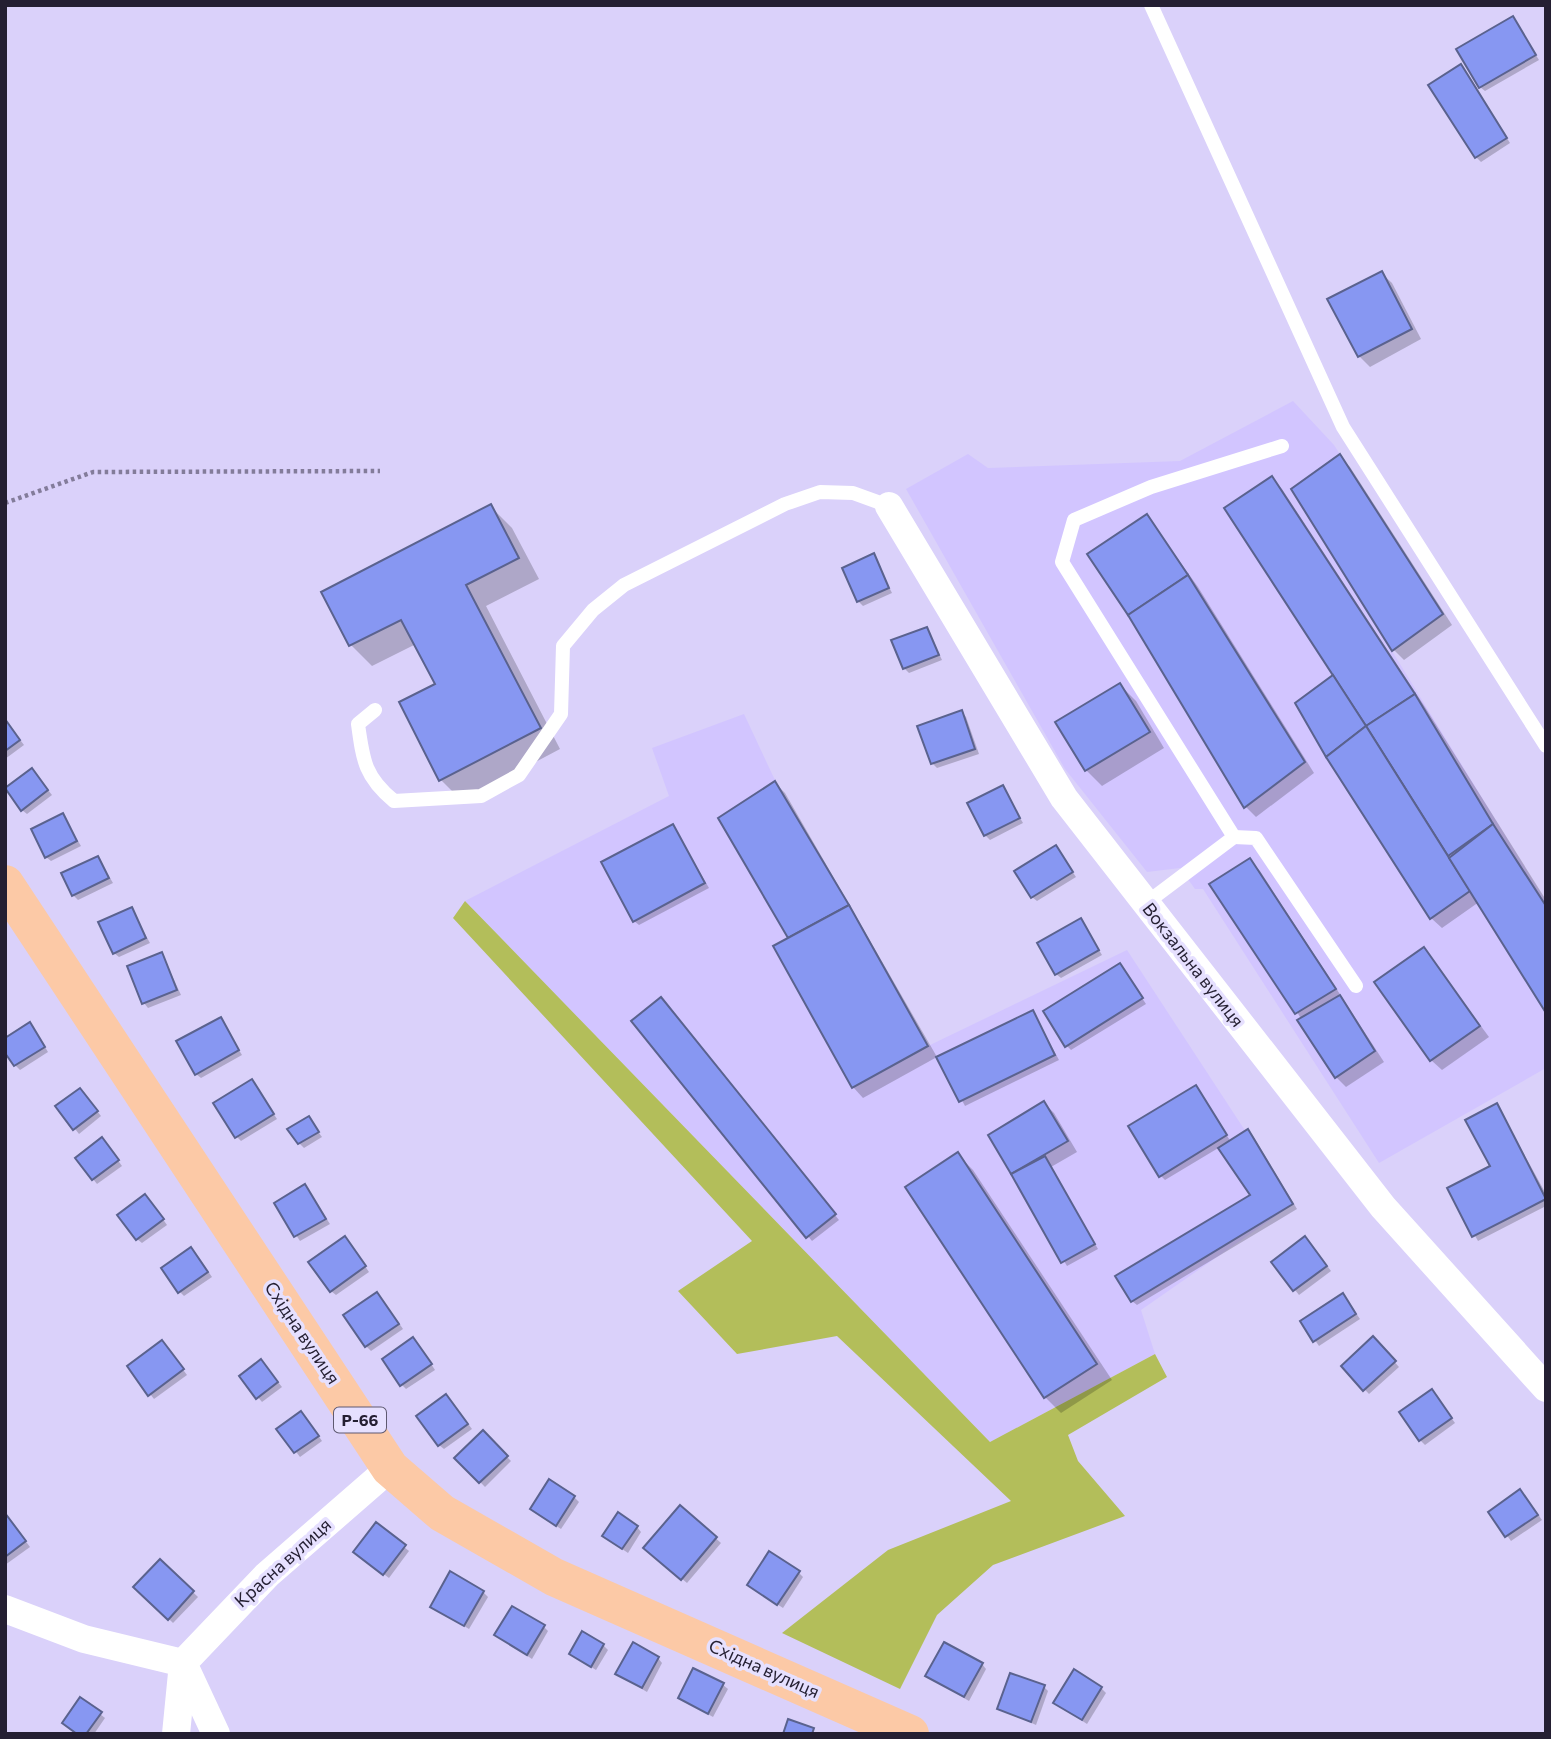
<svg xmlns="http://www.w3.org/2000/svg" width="1551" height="1739" font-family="Commissioner,sans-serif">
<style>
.built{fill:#d2c5ff}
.green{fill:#b3be5a}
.shadow{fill:#0003;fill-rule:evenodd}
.building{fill:#8797f2;stroke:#5a628e;stroke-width:2}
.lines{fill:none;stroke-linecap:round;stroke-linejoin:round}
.path{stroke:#837c9a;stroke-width:4.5;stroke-dasharray:3.5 3.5;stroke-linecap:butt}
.service{stroke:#fff;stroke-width:14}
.minor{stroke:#fff;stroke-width:28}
.primary{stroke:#fcc9a6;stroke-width:38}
.labels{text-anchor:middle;stroke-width:7;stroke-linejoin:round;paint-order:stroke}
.shield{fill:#e6e0ff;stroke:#5e5970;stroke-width:2}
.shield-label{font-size:16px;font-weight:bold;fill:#241f32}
.street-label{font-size:18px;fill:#241f32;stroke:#e6e0ff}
</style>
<rect width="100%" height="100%" fill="#dad1fa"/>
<g class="built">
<path d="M1293 401 1334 445 1443 614 1392 651 1546 902V1068L1379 1163 1203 889H1195L1180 868 1147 872 1065 769 906 489 968 454 988 468 1180 461Z"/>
<path d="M744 714 773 776 928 1046 1127 950 1293 1204 1141 1310 1155 1354 990 1442 465 901 669 796 652 748Z"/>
</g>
<path class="green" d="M465 901 990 1442 1155 1354 1167 1377 1068 1435 1078 1461 1125 1516 993 1565 937 1615 900 1689 782 1633 888 1550 1011 1501 837 1336 737 1354 678 1291 752 1241 453 918Z"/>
<g class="shadow">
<path d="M1513 18 1539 60 1485 91 1480 87Z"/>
<path d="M1465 71 1510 143 1481 162 1476 157Z"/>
<path d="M1381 273 1392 283 1421 339 1370 367 1359 356Z"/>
<path d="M1339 457 1350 467 1452 625 1404 660 1394 650Z"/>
<path d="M1272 479 1282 489 1425 707 1546 900V1009L1479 902 1442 928 1431 918 1335 675ZM1472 836 1474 840 1449 860 1445 855Z"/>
<path d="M491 507 512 528 539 579 486 606 560 749 462 801 441 780 437 684 416 644 372 666 351 645Z"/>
<path d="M1147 516 1198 587 1314 773 1256 817 1246 807Z"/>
<path d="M873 556 892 593 863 606 858 601Z"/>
<path d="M927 629 942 660 909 673 904 668Z"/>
<path d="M1120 685 1136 701 1164 748 1102 786 1086 770 1057 723Z"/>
<path d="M962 712 966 717 979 754 937 768 932 763Z"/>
<path d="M5 720 24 745 5 759Z"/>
<path d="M36 775 52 795 27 814 22 810Z"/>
<path d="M775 783 785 793 937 1057 863 1098 853 1087 790 939Z"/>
<path d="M1002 787 1023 823 990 840 985 835Z"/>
<path d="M62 815 81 846 51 861 46 857Z"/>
<path d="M673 826 709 888 639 925 634 921Z"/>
<path d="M1056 847 1076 877 1037 901 1032 897Z"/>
<path d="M98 858 113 883 78 900 73 895Z"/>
<path d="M1250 861 1260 871 1384 1062 1346 1087 1336 1077 1297 1012Z"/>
<path d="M131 909 150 943 119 957 114 953Z"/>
<path d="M1081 920 1102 955 1061 978 1056 974Z"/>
<path d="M1424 949 1489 1037 1442 1070 1431 1060Z"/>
<path d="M162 954 181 995 148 1008 144 1003Z"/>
<path d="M1120 965 1146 1004 1071 1050 1067 1046Z"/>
<path d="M665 1004 839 1220 812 1241 808 1236Z"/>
<path d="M1033 1012 1059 1060 965 1106 939 1057Z"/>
<path d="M220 1019 242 1055 201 1078 196 1074Z"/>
<path d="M34 1029 48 1052 20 1070 15 1065Z"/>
<path d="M252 1081 277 1119 241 1141 237 1137Z"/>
<path d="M1196 1087 1231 1142 1248 1132 1253 1136 1297 1209 1137 1305 1132 1301 1252 1196 1220 1147 1165 1180 1161 1176Z"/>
<path d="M84 1095 101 1116 79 1134 58 1107Z"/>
<path d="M1044 1103 1054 1113 1077 1152 1051 1167 1098 1249 1067 1266 990 1136Z"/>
<path d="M1497 1105 1546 1194V1206L1478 1241 1449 1189 1492 1167Z"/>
<path d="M308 1118 322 1137 304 1148 299 1143Z"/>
<path d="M106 1144 122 1166 97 1184 93 1179Z"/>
<path d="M958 1155 973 1170 1112 1380 1061 1413 1045 1397 907 1188Z"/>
<path d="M305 1186 330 1224 300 1241 276 1204Z"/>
<path d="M150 1201 167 1225 142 1243 137 1239Z"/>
<path d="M349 1243 369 1272 336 1295 331 1291Z"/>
<path d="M1310 1243 1331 1271 1299 1295 1273 1262Z"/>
<path d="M196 1254 212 1277 184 1296 179 1291Z"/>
<path d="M382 1299 403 1329 371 1351 366 1346Z"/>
<path d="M1347 1300 1360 1319 1319 1346 1302 1321Z"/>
<path d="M1373 1338 1399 1367 1369 1394 1343 1366Z"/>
<path d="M418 1344 435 1370 406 1389 402 1385Z"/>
<path d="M166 1347 187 1375 154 1399 129 1367Z"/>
<path d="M265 1366 282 1387 262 1402 241 1377Z"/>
<path d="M1436 1396 1455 1423 1425 1445 1420 1440Z"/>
<path d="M451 1401 472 1429 444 1449 439 1445Z"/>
<path d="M306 1418 322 1441 300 1457 279 1429Z"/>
<path d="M483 1432 511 1461 485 1487 457 1458Z"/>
<path d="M1525 1496 1542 1520 1511 1541 1490 1512Z"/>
<path d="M574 1497 579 1502 561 1529 537 1513Z"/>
<path d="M680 1507 721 1543 687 1583 650 1552Z"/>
<path d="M5 1514 30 1547 5 1565Z"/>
<path d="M376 1525 409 1551 389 1578 360 1556Z"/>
<path d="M637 1527 641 1532 628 1553 609 1540Z"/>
<path d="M160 1561 198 1597 173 1623 136 1587Z"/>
<path d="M799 1573 803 1577 783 1608 754 1589Z"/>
<path d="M483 1592 488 1597 469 1629 432 1606Z"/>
<path d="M544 1627 548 1631 532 1659 496 1635Z"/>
<path d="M603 1645 608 1650 596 1670 571 1654Z"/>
<path d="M658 1658 662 1663 647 1692 617 1674Z"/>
<path d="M982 1664 986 1669 969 1701 927 1676Z"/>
<path d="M723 1685 728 1689 713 1717 680 1698Z"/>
<path d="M1044 1687 1048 1691 1036 1725 999 1708Z"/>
<path d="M1101 1688 1106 1693 1087 1724 1055 1703Z"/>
<path d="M100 1714 105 1718 94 1734H78Z"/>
</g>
<g class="building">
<path d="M1513 16 1536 55 1479 88 1456 49Z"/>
<path d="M1461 64 1507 138 1475 158 1428 85Z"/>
<path d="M1382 271 1412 329 1358 357 1327 299Z"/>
<path d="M1340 454 1443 614 1392 651 1291 489Z"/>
<path d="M1272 476 1415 694 1366 726 1224 508Z"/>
<path d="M491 504 519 558 466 585 541 728 439 781 399 702 435 684 401 620 349 646 321 592Z"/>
<path d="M1147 514 1188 575 1128 615 1087 554Z"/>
<path d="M874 553 889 588 857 602 842 568Z"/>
<path d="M1188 575 1305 762 1244 808 1128 615Z"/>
<path d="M927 627 939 655 903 669 891 640Z"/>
<path d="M1333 675 1366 726 1326 757 1295 703Z"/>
<path d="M1120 683 1150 732 1085 771 1055 722Z"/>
<path d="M1415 694 1493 824 1448 856 1366 726Z"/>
<path d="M962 710 975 749 931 764 917 726Z"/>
<path d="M5 719 20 740 5 751Z"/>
<path d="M1366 726 1470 891 1430 919 1326 757Z"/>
<path d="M32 768 48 790 21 811 5 788Z"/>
<path d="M775 781 849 905 788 938 718 818Z"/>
<path d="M1003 785 1020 818 984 836 967 803Z"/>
<path d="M63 813 77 841 45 858 31 829Z"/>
<path d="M673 824 705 883 633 922 601 862Z"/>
<path d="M1493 824 1546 906V1013L1449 858Z"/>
<path d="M1056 845 1073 872 1031 898 1014 871Z"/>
<path d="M98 856 109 878 72 896 61 873Z"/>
<path d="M1250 858 1336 989 1295 1014 1209 884Z"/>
<path d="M849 905 928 1046 852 1088 773 946Z"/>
<path d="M132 907 146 938 113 954 98 922Z"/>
<path d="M1081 918 1099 950 1055 975 1037 943Z"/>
<path d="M1424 947 1480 1026 1430 1061 1374 982Z"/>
<path d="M162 952 177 990 142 1004 127 966Z"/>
<path d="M1120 963 1143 998 1065 1047 1043 1011Z"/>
<path d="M1340 995 1375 1051 1335 1078 1297 1020Z"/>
<path d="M661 997 836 1214 806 1238 631 1021Z"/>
<path d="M1033 1010 1055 1055 959 1102 936 1057Z"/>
<path d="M221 1017 239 1050 195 1075 176 1041Z"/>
<path d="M30 1022 45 1047 14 1066 5 1053V1038Z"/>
<path d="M252 1079 274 1114 235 1138 213 1103Z"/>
<path d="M1196 1085 1227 1135 1159 1177 1128 1126Z"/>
<path d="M80 1088 98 1111 73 1130 55 1106Z"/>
<path d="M1044 1101 1068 1141 1011 1174 988 1135Z"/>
<path d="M1497 1103 1546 1199 1472 1237 1447 1188 1490 1166 1465 1120Z"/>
<path d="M309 1116 319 1132 298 1144 287 1129Z"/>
<path d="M1248 1129 1293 1204 1131 1302 1115 1276 1250 1195 1218 1148Z"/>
<path d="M102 1137 119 1160 92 1180 75 1158Z"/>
<path d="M958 1152 1097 1364 1044 1398 905 1187Z"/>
<path d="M1045 1156 1095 1244 1061 1263 1011 1174Z"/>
<path d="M305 1184 326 1219 294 1237 274 1203Z"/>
<path d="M145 1194 164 1219 136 1240 117 1215Z"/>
<path d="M345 1236 366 1266 330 1292 308 1262Z"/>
<path d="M1305 1236 1327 1266 1293 1291 1271 1262Z"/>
<path d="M191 1247 208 1272 178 1293 161 1268Z"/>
<path d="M377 1292 399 1324 365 1347 343 1315Z"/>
<path d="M1343 1293 1356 1314 1313 1342 1300 1321Z"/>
<path d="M1373 1336 1396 1361 1363 1391 1341 1366Z"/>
<path d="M413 1337 432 1364 400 1386 382 1359Z"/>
<path d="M162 1340 184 1369 148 1396 127 1366Z"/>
<path d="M261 1359 278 1382 256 1399 239 1376Z"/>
<path d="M1432 1389 1452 1418 1419 1441 1399 1412Z"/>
<path d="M446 1394 468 1424 438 1446 416 1416Z"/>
<path d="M301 1411 319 1436 294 1453 276 1429Z"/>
<path d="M483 1430 508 1456 479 1483 454 1458Z"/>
<path d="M549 1479 575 1496 556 1526 530 1509Z"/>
<path d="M1520 1489 1538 1515 1505 1537 1488 1512Z"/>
<path d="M680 1505 717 1537 681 1580 643 1548Z"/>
<path d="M618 1512 638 1526 622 1549 602 1536Z"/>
<path d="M5 1513 26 1541 5 1557Z"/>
<path d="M376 1522 406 1545 383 1575 353 1552Z"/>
<path d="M769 1551 800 1571 777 1605 747 1585Z"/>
<path d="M160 1559 194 1591 168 1620 133 1587Z"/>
<path d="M450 1571 484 1591 464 1626 430 1607Z"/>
<path d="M512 1606 545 1625 527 1655 494 1635Z"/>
<path d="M582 1631 604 1644 591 1667 569 1654Z"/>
<path d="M633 1642 659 1657 642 1688 615 1674Z"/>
<path d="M944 1642 983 1663 964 1697 925 1676Z"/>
<path d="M693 1668 724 1683 708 1714 678 1698Z"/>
<path d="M1074 1669 1102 1687 1082 1720 1053 1703Z"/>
<path d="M1010 1673 1045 1685 1031 1722 997 1709Z"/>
<path d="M80 1697 102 1712 86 1734H77L62 1723Z"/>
<path d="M788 1719 814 1728 812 1734H783Z"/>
</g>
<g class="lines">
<path class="path" d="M5 503 93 472 380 471"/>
<g class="service">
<path d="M1151 5 1343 427 1546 746"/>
<path d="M375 710 358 724C363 761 365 777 394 801L481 796 519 775 561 714 563 646 593 610 624 585 785 504 820 492 853 493 889 506"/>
<path d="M1234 837 1256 838 1356 986"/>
<path d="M1145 904 1234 837 1062 562 1074 520 1151 487 1282 446"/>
</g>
<g class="minor">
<path d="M889 506 1064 798 1383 1207 1546 1388"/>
<path d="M5 1609 84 1639 183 1663 176 1734"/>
<path d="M216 1734 183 1663 267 1575 390 1468"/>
</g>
<path class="primary" d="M5 884 390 1468 442 1513 554 1577 910 1734"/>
</g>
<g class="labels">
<rect class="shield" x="334" y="1407.5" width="52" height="25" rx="5"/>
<g class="shield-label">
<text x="360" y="1426">Р-66</text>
</g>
<g class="street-label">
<text transform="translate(1193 965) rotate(52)" y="6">Вокзальна вулиця</text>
<text transform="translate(302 1333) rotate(56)" y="6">Східна вулиця</text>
<text transform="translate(283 1563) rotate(-42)" y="6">Красна вулиця</text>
<text transform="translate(764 1669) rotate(24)" y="6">Східна вулиця</text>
</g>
</g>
<rect width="1551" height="1739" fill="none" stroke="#241f32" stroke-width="14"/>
</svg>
